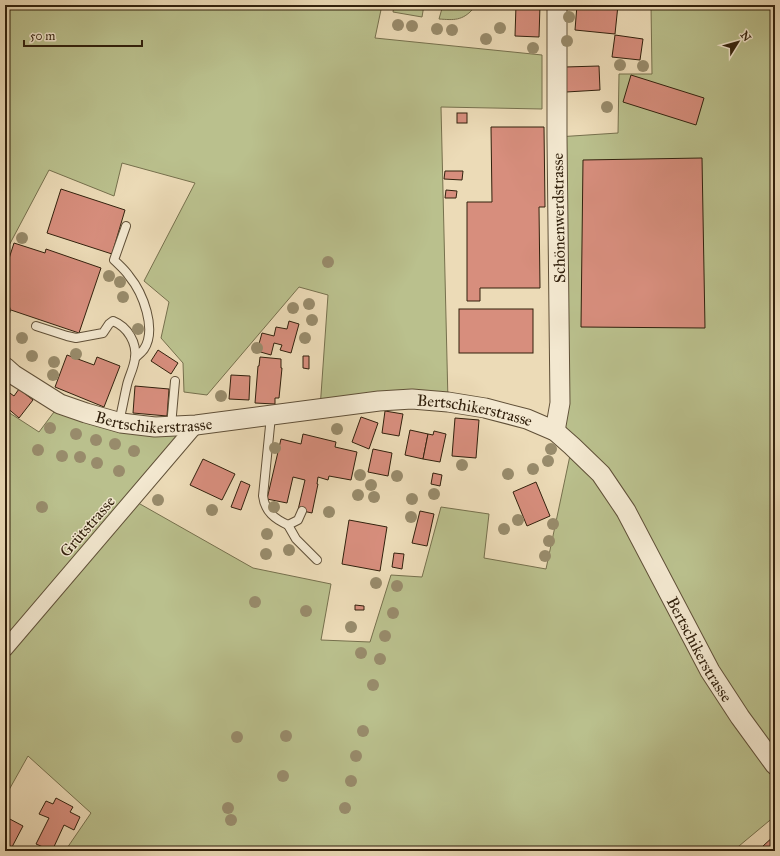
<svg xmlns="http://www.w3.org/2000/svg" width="780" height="856" font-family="'IM FELL Great Primer',serif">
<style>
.green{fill:#bac08d;stroke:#76704d}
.building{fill:#d78e7d;stroke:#32210d}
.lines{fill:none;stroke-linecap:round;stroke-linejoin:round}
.service-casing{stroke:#605038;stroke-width:10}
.minor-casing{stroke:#605038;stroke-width:17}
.tertiary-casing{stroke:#605038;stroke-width:21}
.service{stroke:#f3e8d0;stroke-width:8}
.minor{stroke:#f3e8d0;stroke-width:15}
.tertiary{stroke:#f3e8d0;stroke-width:19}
.tree{fill:#988b6b}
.labels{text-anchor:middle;stroke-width:3;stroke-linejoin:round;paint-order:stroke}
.street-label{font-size:16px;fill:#32210d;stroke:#f3e8d0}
</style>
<rect width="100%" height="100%" fill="#ecdbb7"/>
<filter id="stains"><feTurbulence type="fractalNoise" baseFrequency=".005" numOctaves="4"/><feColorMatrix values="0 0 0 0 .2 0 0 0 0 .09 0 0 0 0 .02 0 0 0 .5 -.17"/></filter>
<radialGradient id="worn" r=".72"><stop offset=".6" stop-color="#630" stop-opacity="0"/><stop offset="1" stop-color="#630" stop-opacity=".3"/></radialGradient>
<g class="green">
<path d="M5 5H382L375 38 542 55V109L441 107 448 402 320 409 328 295 299 287 207 395 184 392 183 363 161 338 169 302 144 281 195 183 122 163 114 196 49 170 5 253Z"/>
<path d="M394 5H424L422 17 393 12Z"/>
<path d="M443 5H472L473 9C462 21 454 20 439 19Z"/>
<path d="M651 5H775V816L733 851H65L91 813 28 756 5 797V410L39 432 60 404 196 425 133 500 253 568 331 584 321 640 370 642 391 575 422 577 441 507 489 514 484 558 546 569 572 446 555 431 557 137 618 133 619 74H652Z"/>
</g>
<g class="building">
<path d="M516 5H540L539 37 515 36Z"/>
<path d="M577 5H618L615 34 575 30Z"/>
<path d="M615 35 643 39 640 60 612 57Z"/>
<path d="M599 66 600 90 566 92 565 67Z"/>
<path d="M631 75 704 98 696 125 623 102Z"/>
<rect x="457" y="113" width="10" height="10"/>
<path d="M491 127H544L545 207H539L540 288H480V301H467V202H492Z"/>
<path d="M702 158 705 328 581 327 583 160Z"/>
<path d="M445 171H463L462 180 444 179Z"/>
<path d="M61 189 125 210 112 254 47 233Z"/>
<path d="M446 190 457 191 456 198H445Z"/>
<path d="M14 243 45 253 46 249 101 268 79 333 5 308V271Z"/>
<rect x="459" y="309" width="74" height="44"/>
<path d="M289 321 299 324 291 353 280 350 282 345 274 343 271 355 257 351 262 333 274 336 276 327 287 329Z"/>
<path d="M158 350 178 363 171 374 151 361Z"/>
<path d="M67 355 94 365 97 357 120 366 104 407 55 387Z"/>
<path d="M303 356H309V369L303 368Z"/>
<path d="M260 357 281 359V368H282L279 398H275V404L255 403 258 366H259Z"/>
<path d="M231 375 250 376 249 400 229 399Z"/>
<path d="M135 386 169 389 167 416 133 413Z"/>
<path d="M19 389 33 400 19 418 5 406V393L7 391 14 396Z"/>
<path d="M385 411 403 414 399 436 382 433Z"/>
<path d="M361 417 378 423 369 449 352 442Z"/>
<path d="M455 418 479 420 476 458 452 456Z"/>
<path d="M410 430 428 434 423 459 405 455Z"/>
<path d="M434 431 446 434 440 462 423 459 428 434 433 435Z"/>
<path d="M303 434 336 442 335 447 357 452 351 480 329 476 328 480 318 477 317 484H318L312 513 298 510 305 480 293 477 287 503 267 499 281 439 301 444Z"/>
<path d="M373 449 392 453 388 476 368 472Z"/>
<path d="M203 459 235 474 222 500 190 485Z"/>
<path d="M433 473 442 475 440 486 431 484Z"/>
<path d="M241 481 250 485 241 510 231 507Z"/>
<path d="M536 482 550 516 527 526 513 492Z"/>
<path d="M420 511 434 514 427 546 412 543Z"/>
<path d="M349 520 387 527 380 571 342 564Z"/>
<path d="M394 553 404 554 402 569 392 567Z"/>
<path d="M355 605 364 606V610H355Z"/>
<path d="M56 798 73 807 70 812 80 817 74 830 64 825 52 851 36 844 49 818 39 814 46 801 53 804Z"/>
<path d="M6 817 23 826 12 847 5 843V820Z"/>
<path d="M775 835V851H768L763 846Z"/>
</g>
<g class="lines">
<g class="service-casing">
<g id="service">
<path d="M126 226 114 260C119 265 125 270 129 276 143 293 157 329 144 349 142 352 138 355 135 358"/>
<path d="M5 312 6 310"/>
<path d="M36 326 67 336 76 338 103 333 109 324 113 321C128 327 137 343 135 358 134 368 129 376 127 385 124 398 122 410 119 422"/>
<path d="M271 416 263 496C265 512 275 519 288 525L298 520 302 511"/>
<path d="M171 426 175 381"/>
<path d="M288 525 296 539 317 560"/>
</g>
</g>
<g class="minor-casing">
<path id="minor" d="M5 649 196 425"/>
</g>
<g class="tertiary-casing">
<g id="tertiary">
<path id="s1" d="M5 367 14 375 60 404 86 413 121 423 155 427 196 425 379 401 412 399 448 402 485 408 527 419 555 431 572 446 601 474 626 511 710 671 740 717 775 765"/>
<path d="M555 431 560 403 557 137V5"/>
</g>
</g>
<use href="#service" class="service"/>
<use href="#minor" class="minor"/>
<use href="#tertiary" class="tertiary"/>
</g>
<g class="tree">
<circle cx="569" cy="17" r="6"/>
<circle cx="398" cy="25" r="6"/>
<circle cx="412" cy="26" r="6"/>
<circle cx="500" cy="28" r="6"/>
<circle cx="437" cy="29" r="6"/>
<circle cx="452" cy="30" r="6"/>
<circle cx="486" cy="39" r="6"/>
<circle cx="567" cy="41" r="6"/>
<circle cx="533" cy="48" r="6"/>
<circle cx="620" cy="65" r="6"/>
<circle cx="643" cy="66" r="6"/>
<circle cx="607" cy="107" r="6"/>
<circle cx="22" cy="238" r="6"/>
<circle cx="328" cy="262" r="6"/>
<circle cx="109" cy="276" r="6"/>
<circle cx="120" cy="282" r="6"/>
<circle cx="123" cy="297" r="6"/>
<circle cx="309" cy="304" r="6"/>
<circle cx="293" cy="308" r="6"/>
<circle cx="312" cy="320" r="6"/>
<circle cx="138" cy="329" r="6"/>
<circle cx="22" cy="338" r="6"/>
<circle cx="305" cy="338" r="6"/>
<circle cx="257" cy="348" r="6"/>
<circle cx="76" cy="354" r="6"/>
<circle cx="32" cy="356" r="6"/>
<circle cx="54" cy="362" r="6"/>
<circle cx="53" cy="375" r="6"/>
<circle cx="221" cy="396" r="6"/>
<circle cx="50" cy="428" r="6"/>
<circle cx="337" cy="429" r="6"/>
<circle cx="76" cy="434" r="6"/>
<circle cx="96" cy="440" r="6"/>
<circle cx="115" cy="444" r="6"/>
<circle cx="275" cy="448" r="6"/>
<circle cx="551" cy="449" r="6"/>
<circle cx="38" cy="450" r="6"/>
<circle cx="134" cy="451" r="6"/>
<circle cx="62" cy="456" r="6"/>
<circle cx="80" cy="457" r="6"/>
<circle cx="548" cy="461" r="6"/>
<circle cx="97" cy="463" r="6"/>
<circle cx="462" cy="465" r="6"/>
<circle cx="533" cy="469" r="6"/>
<circle cx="119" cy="471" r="6"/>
<circle cx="508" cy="474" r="6"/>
<circle cx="360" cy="475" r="6"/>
<circle cx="397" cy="476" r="6"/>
<circle cx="371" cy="485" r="6"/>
<circle cx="434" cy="494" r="6"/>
<circle cx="358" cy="495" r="6"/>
<circle cx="374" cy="497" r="6"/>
<circle cx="412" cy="499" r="6"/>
<circle cx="158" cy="500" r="6"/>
<circle cx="42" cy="507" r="6"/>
<circle cx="274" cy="507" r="6"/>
<circle cx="212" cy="510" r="6"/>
<circle cx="329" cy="512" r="6"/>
<circle cx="411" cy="517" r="6"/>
<circle cx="518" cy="520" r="6"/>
<circle cx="553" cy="524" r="6"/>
<circle cx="504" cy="529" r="6"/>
<circle cx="267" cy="534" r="6"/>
<circle cx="549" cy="541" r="6"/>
<circle cx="289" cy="550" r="6"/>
<circle cx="266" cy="554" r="6"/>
<circle cx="545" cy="556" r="6"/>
<circle cx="376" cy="583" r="6"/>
<circle cx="397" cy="586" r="6"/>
<circle cx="255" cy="602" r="6"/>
<circle cx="306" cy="611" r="6"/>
<circle cx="393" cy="613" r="6"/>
<circle cx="351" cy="627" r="6"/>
<circle cx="385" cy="636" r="6"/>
<circle cx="361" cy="653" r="6"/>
<circle cx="380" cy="659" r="6"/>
<circle cx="373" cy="685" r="6"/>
<circle cx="363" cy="731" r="6"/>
<circle cx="286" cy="736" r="6"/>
<circle cx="237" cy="737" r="6"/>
<circle cx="356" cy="756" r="6"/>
<circle cx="283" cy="776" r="6"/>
<circle cx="351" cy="781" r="6"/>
<circle cx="228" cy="808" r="6"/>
<circle cx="345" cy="808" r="6"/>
<circle cx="231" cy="820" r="6"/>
</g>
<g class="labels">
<g class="street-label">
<text transform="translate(558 218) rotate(-91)" y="6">Schönenwerdstrasse</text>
<text dy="6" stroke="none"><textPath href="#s1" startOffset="487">Bertschikerstrasse</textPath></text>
<text dy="6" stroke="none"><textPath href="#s1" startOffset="163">Bertschikerstrasse</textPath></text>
<text transform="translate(87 526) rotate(-49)" y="6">Grütstrasse</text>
<text dy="6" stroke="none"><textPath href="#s1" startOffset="835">Bertschikerstrasse</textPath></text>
</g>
</g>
<rect width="780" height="856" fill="none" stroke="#ecdbb7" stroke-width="20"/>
<rect x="6" y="6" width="768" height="844" fill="none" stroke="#32210d" stroke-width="2"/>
<rect x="10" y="10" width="760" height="836" fill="none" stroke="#32210d"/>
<g transform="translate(738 42) rotate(53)" stroke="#f3e8d0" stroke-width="3" paint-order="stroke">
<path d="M0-3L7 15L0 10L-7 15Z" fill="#32210d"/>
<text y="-6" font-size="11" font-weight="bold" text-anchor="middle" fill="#32210d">N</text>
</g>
<path d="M24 40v6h118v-6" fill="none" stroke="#32210d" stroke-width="2"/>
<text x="30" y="40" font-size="12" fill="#32210d" stroke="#f3e8d0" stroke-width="3" paint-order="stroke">50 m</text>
<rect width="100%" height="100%" filter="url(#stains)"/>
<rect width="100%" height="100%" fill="url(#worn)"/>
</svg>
